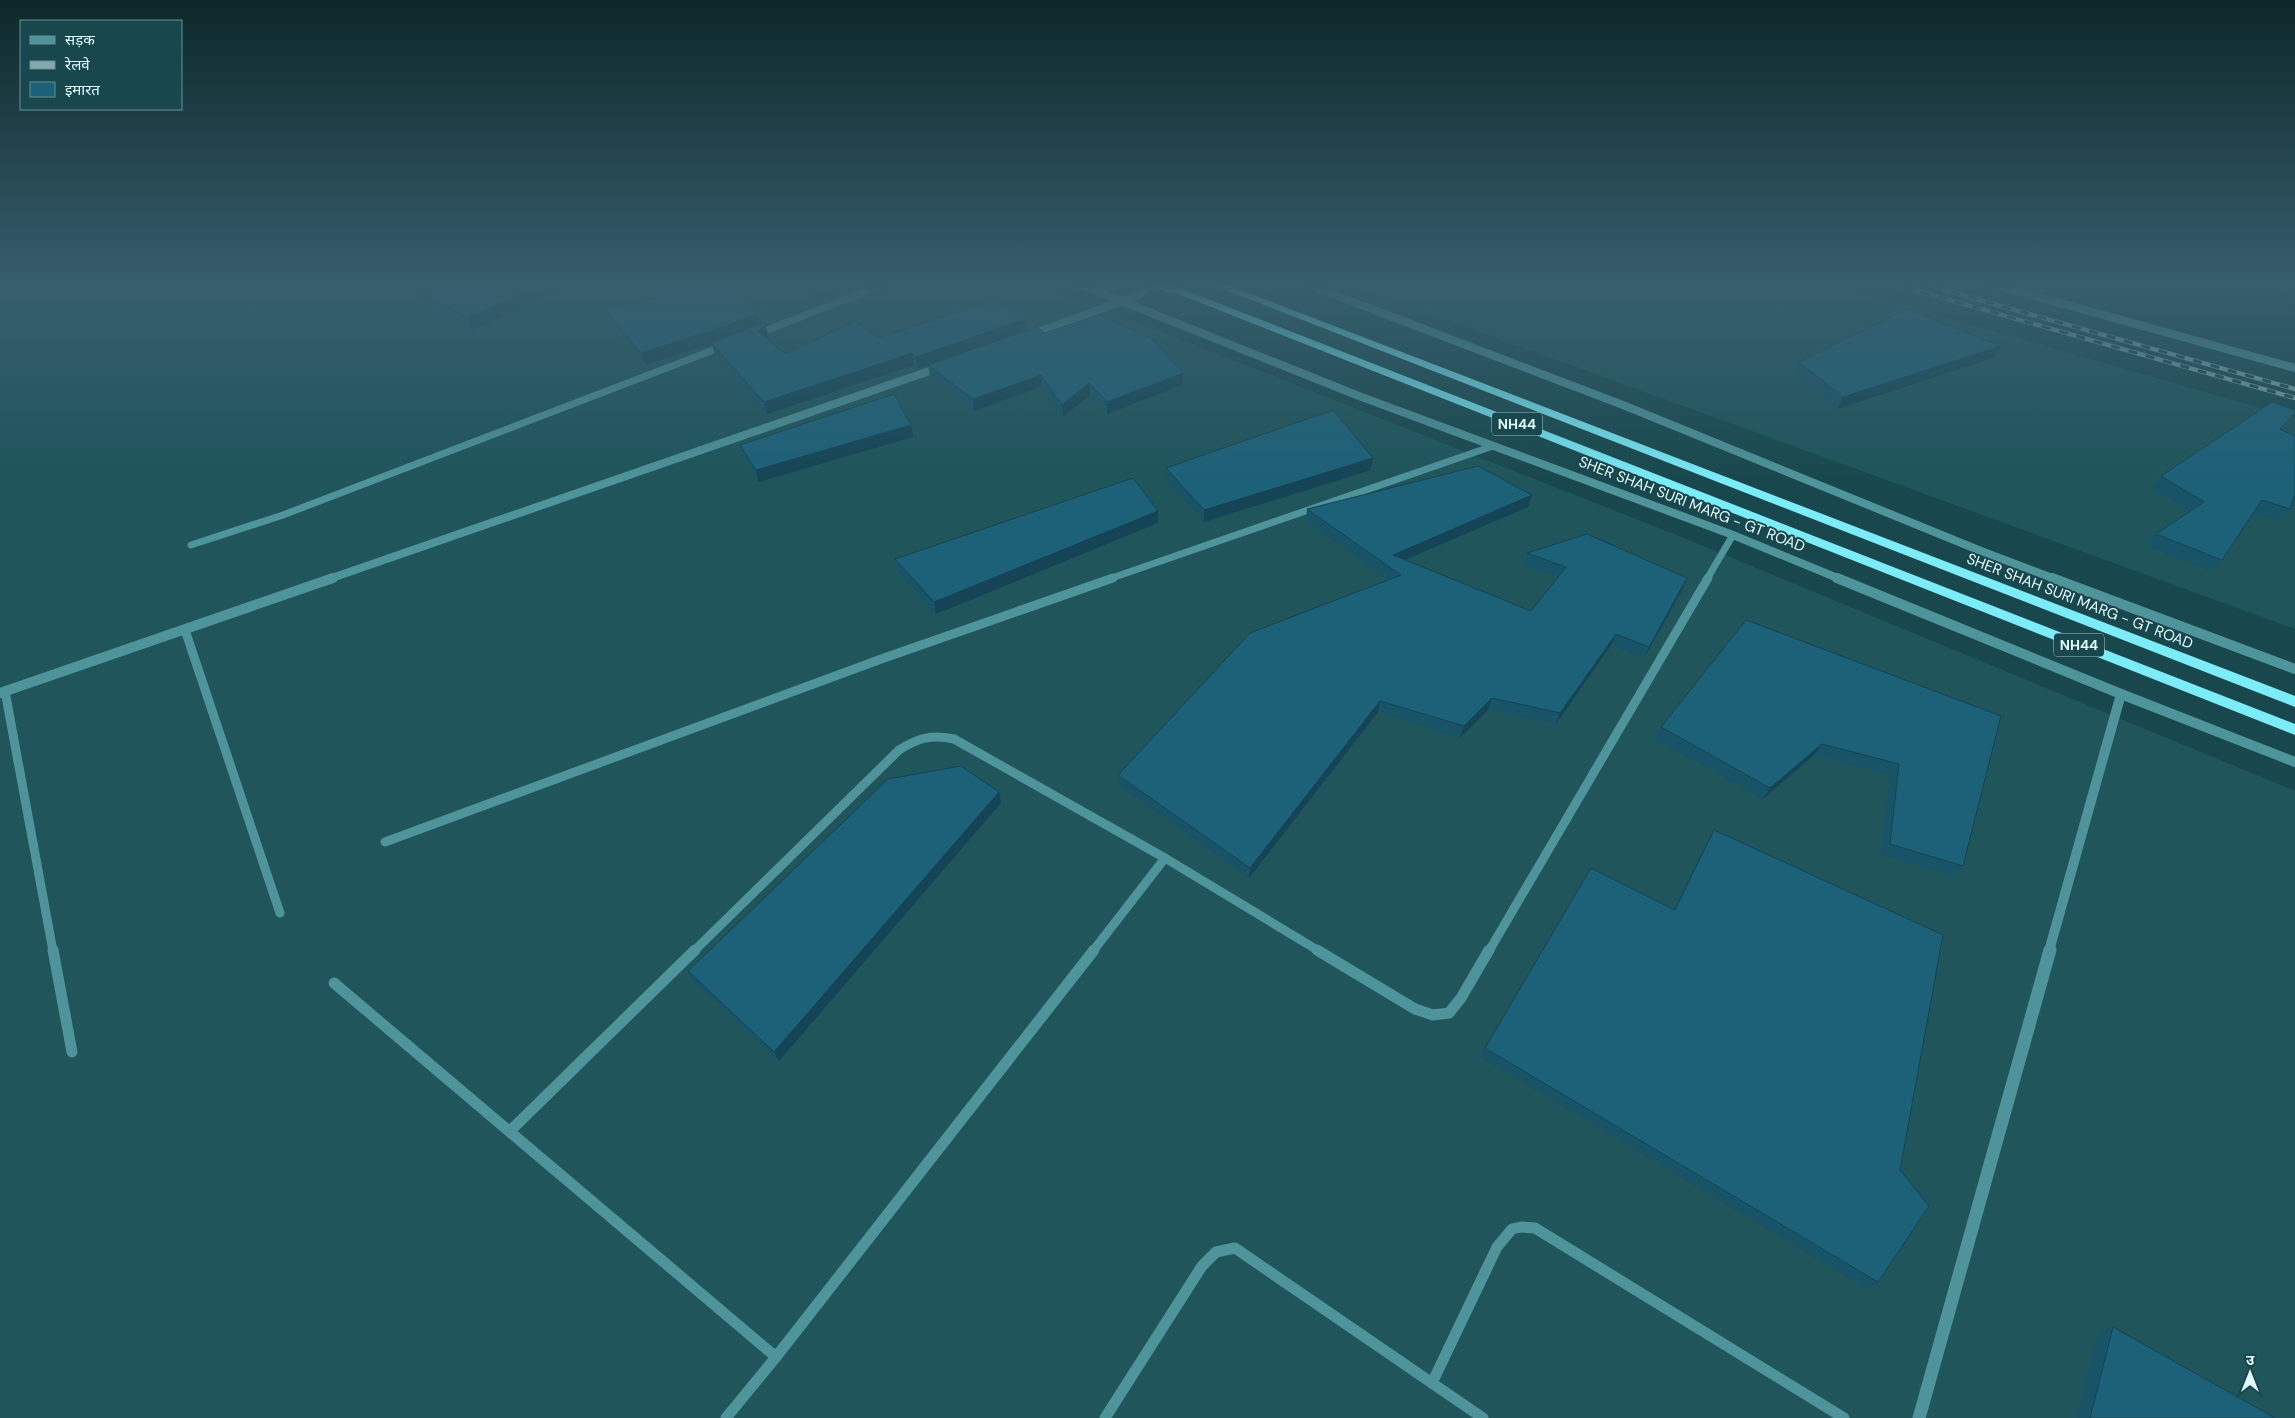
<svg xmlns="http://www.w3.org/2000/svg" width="2295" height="1418" font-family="'DM Sans','Noto Sans Devanagari',sans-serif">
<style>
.built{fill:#1f555b}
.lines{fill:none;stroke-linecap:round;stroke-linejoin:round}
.service-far2{stroke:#4f939b;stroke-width:7}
.service-far1{stroke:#4f939b;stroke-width:9}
.service{stroke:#4f939b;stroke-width:11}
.minor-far2{stroke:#4f939b;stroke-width:8}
.minor-far1{stroke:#4f939b;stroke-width:10}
.minor{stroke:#4f939b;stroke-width:13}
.tertiary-far1{stroke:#4f939b;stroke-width:8}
.tertiary{stroke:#4f939b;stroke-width:10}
.trunk{fill:#7becf8;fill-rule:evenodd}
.rail-casing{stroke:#86a9ad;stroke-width:4.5}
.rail{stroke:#18484d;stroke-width:3;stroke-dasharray:9;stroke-linecap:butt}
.trunk-bridge{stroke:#7becf8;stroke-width:11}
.wall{fill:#195368}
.shaded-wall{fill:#144455}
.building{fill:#1d6179;stroke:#144455}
.labels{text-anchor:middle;stroke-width:4;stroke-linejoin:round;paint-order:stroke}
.shield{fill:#18484d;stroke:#a5c5c8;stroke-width:1}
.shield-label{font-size:14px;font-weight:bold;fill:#e2fafd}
.street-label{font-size:15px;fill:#e2fafd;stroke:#18484d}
</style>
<rect width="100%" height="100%" fill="#18484d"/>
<g class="built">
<path d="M0 282H1035L1679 536 2295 791V1418H0Z"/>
<path d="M1343 282H1823L2295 418V629Z"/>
</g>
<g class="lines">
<g class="service-far2">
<path d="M757 334 890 282"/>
<path d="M191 545 283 515 724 346"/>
<path d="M1109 579 1493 446"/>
<path d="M1707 579 1733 535"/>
</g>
<g class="service-far1">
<path d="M185 630 280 913"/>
<path d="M5 691 53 951"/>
<path d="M385 842 884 658 1113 578"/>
<path d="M694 951 899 750C918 738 932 734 954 739L1165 858 1319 951"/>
<path d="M1093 951 1165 858"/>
<path d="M1489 951 1708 578"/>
</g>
<g class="service">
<path d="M53 950 72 1052"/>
<path d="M1317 950 1415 1009 1433 1015 1449 1013 1461 998 1489 950"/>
<path d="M334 983 776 1357 1094 950"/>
<path d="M510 1131 695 950"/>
<path d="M1432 1383 1497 1247 1512 1229 1521 1227 1535 1228 1844 1418"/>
<path d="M726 1418 776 1357"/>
<path d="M1105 1418 1202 1266 1216 1252 1235 1248 1483 1418"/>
</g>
<g class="minor-far2">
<path d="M1984 282 2295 368"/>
<path d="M1030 335 1136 296 1158 282"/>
<path d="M329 579 941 367"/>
</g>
<g class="minor-far1">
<path d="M0 693 333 578"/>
<path d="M2049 951 2121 694"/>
</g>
<path class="minor" d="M1919 1418 2050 950"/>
<g class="tertiary-far1">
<path d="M1074 282 1359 396 1733 535 1840 579"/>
<path d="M1301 282 1623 405 1981 551 2055 579"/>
</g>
<g class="tertiary">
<path d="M1837 578 2121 694 2295 762"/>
<path d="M2052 578 2295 669"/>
</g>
<g class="trunk">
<path d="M1205 282H1220L2295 696V707Z"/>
<path d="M1172 285 2295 724V735L1168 290 1167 288Z"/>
</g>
<g class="rail-casing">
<g id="rail">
<path d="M1886 282 2295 398"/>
<path d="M1916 282 2295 389"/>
</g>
</g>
<use href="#rail" class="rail"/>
<path class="trunk-bridge" d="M1157 282 1172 288"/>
</g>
<g class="wall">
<path d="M435 282H575L473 330 421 301 415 289Z"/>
<path d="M789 282H866L817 302Z"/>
<path d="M1500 282H1669V284L1665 296Z"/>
<path d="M996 299 918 369 914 365 767 414 715 355 712 345 708 346 706 345 646 365 609 320 604 309 757 314 760 325 769 338 767 339 785 354 879 338Z"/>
<path d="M1045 333 1183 373 1182 385 1107 414 1090 395 1063 417 1041 387 974 411 930 377 928 365Z"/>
<path d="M2001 346 1993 358 1837 409 1794 374 1799 362Z"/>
<path d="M911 425 913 437 759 482 744 457 740 445Z"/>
<path d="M2281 429 2290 509 2279 521 2254 513 2222 560 2211 571 2146 546 2156 534 2190 511 2152 488 2161 476Z"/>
<path d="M1166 468 1371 470 1204 522 1166 480Z"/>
<path d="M1532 495 1528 507 1406 560 1531 611 1558 577 1523 565 1527 553 1682 590 1644 658 1611 645 1556 724 1488 710 1460 738 1378 712 1249 878 1119 786 1118 775 1388 580 1306 521 1307 509Z"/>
<path d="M1158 523 936 614 898 571 895 559Z"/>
<path d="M2001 716 1963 866 1953 876 1881 855 1890 775 1814 755 1763 799 1655 739 1661 727Z"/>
<path d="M999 792 1001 803 779 1061 694 981 688 971Z"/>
<path d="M1714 830 1878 1282 1867 1289 1481 1057 1485 1048 1674 909 1707 841Z"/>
<path d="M2113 1327 2275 1418H2077L2098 1333Z"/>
</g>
<g class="shaded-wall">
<path d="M545 282H575L473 330 468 318Z"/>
<path d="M835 282H866L817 302 814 291Z"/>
<path d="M757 314 760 326 711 343 712 345 708 346 704 334Z"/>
<path d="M1025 319 1026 331 918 369 916 357Z"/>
<path d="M766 326 769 338 761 343 758 331Z"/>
<path d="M703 333 706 345 646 365 641 353Z"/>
<path d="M2001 346 1993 358 1837 409 1843 397Z"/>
<path d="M912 353 914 365 767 414 764 402Z"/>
<path d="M1183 373 1182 385 1107 414V402Z"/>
<path d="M1041 375V387L974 411 973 399Z"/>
<path d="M1089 383 1090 395 1063 417 1062 405Z"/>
<path d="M911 425 913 437 759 482 756 470Z"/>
<path d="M1373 458 1371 470 1204 522V510Z"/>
<path d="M1532 495 1528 507 1390 566 1393 555Z"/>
<path d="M1158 511V523L936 614 934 602Z"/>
<path d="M1687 578 1682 590 1644 658 1649 647Z"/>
<path d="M1616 634 1611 645 1556 724 1560 713Z"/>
<path d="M1492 698 1488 710 1460 738 1464 726Z"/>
<path d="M1380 701 1378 712 1249 878 1250 868Z"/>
<path d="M1822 744 1814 755 1763 799 1770 788Z"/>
<path d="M999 792 1001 803 779 1061 774 1052Z"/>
</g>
<g class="building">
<path d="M435 282H545L468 318 415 289Z"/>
<path d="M733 282 757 314 704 334 703 333 641 353 604 309Z"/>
<path d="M802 282H835L814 291Z"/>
<path d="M1647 282H1669V284Z"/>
<path d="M996 299 1025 319 916 357 912 353 764 402 711 343 763 323 766 326 758 331 785 354 855 321 879 338Z"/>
<path d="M1907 309 2001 346 1843 397 1799 362Z"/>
<path d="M1099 315 1151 338 1183 373 1107 402 1089 383 1062 405 1041 375 973 399 928 365 1037 327 1045 333Z"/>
<path d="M894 394 911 425 756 470 740 445Z"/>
<path d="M2272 402 2295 410V413L2280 429 2295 436V495L2290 509 2262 500 2222 560 2156 534 2204 502 2161 476Z"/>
<path d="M1333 410 1373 458 1204 510 1166 468Z"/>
<path d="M1478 466 1532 495 1393 555 1531 611 1566 567 1527 553 1587 534 1687 578 1649 647 1616 634 1560 713 1492 698 1464 726 1380 701 1250 868 1118 775 1250 633 1401 575 1307 509Z"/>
<path d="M1133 478 1158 511 934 602 895 559Z"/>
<path d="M1746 620 2001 716 1963 866 1890 844 1899 764 1822 744 1770 788 1661 727Z"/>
<path d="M961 766 999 792 774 1052 688 971 888 779Z"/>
<path d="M1714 830 1943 935 1900 1170 1929 1206 1878 1282 1485 1048 1591 868 1675 910Z"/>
<path d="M2113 1327 2275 1418H2090Z"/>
</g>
<linearGradient id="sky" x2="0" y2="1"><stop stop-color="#0d282a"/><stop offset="0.59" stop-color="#375e6d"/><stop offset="1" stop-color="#375e6d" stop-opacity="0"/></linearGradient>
<rect width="2295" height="481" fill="url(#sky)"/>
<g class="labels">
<g class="shield">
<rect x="1492" y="412.5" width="50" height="23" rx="4"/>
<rect x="2054" y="633.5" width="50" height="23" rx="4"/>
</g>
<g class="shield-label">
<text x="1517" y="429">NH44</text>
<text x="2079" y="650">NH44</text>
</g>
<g class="street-label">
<text transform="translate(1692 504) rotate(21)" y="5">SHER SHAH SURI MARG - GT ROAD</text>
<text transform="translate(2080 601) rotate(21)" y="5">SHER SHAH SURI MARG - GT ROAD</text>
</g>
</g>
<rect x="20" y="20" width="162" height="90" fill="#18484d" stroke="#698f93"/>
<rect x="30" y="36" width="25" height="8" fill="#4f939b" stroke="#698f93"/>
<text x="65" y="45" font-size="15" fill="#e2fafd">सड़क</text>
<rect x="30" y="61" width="25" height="8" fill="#86a9ad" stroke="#698f93"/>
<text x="65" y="70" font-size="15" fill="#e2fafd">रेलवे</text>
<rect x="30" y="82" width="25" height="15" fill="#1d6179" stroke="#698f93"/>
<text x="65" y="95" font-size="15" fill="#e2fafd">इमारत</text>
<g transform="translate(2250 1373)" stroke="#18484d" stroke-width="4" paint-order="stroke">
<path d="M0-4L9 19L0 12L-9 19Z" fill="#e2fafd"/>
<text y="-8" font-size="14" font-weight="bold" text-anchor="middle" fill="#e2fafd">उ</text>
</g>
</svg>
